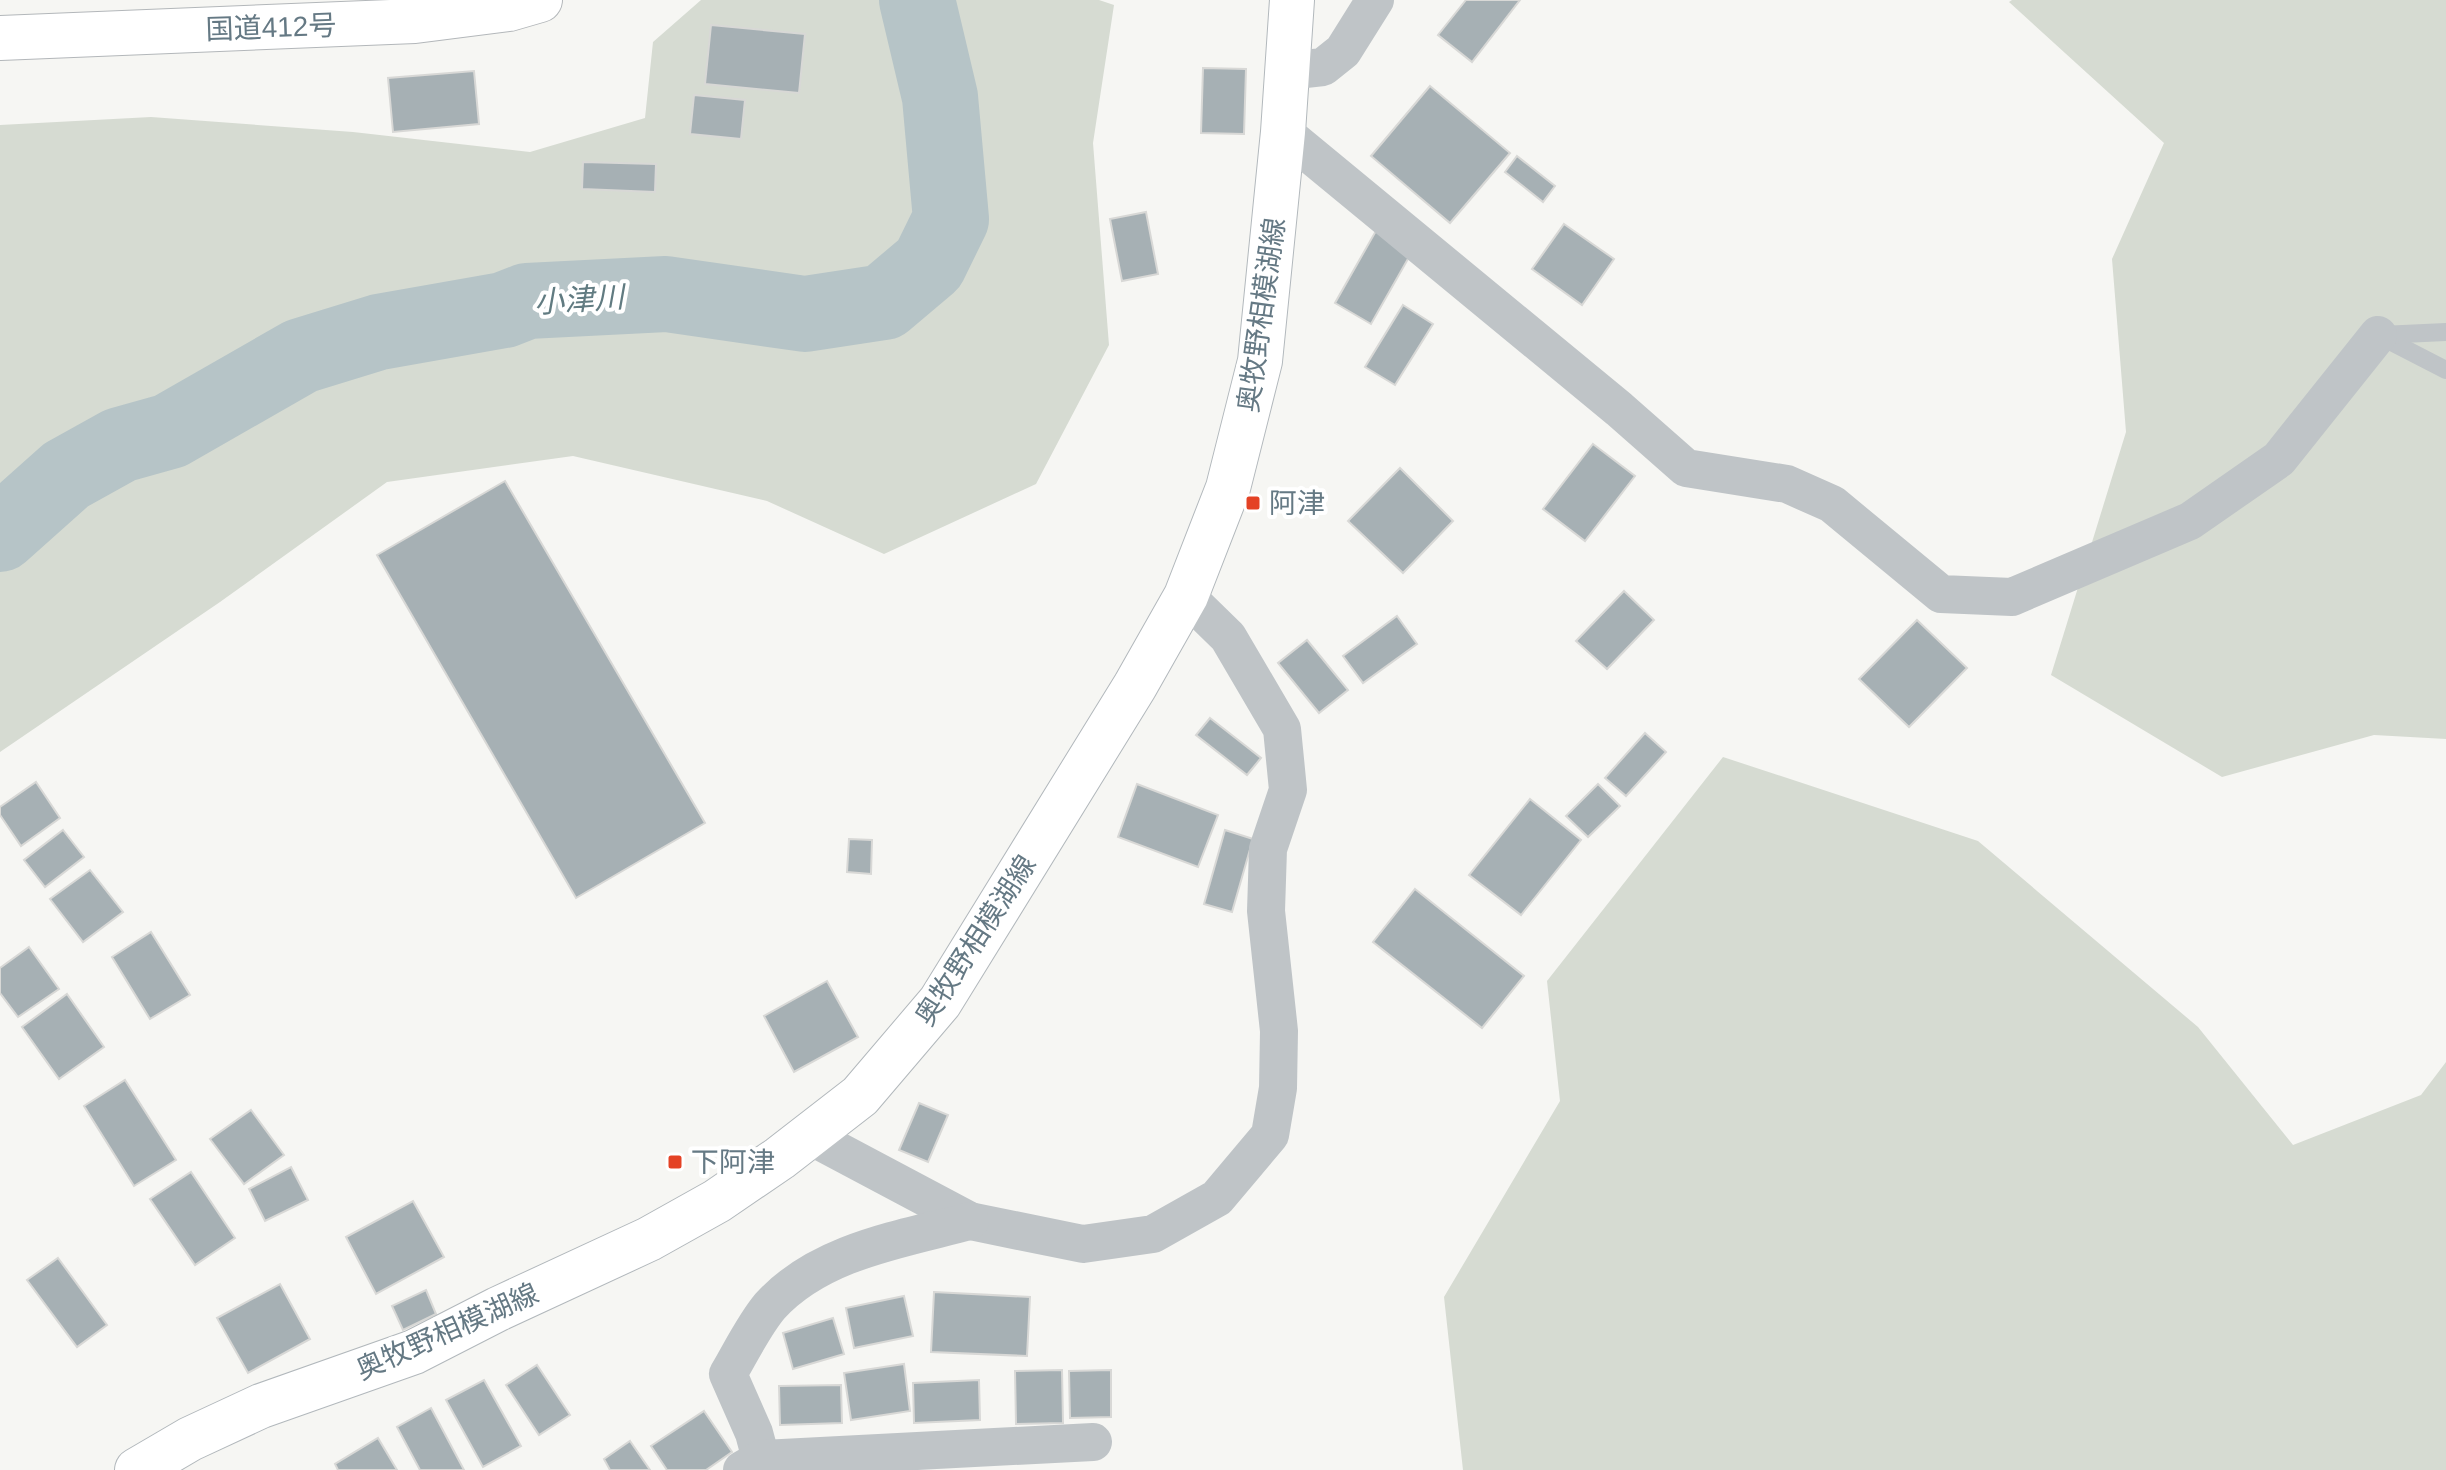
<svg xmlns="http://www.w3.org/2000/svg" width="2446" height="1470" font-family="Helvetica,'Noto Sans JP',sans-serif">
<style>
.green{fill:#d6dbd2}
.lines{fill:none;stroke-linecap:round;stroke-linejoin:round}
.river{stroke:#b6c4c7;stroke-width:76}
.building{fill:#a6b0b4;stroke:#d8d8d6;stroke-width:2}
.secondary-casing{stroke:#b2b8bc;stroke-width:46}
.trunk-casing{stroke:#b3b7ba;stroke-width:46}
.service{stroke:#bfc4c7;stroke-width:18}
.minor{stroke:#bfc4c7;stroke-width:38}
.secondary{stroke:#fff;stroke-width:44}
.trunk{stroke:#fff;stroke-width:44}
.poi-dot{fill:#e44225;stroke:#fff;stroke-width:3}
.labels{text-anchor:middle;stroke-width:8;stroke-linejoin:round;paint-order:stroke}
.street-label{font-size:28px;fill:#657984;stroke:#fff}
.poi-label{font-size:28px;fill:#657984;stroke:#fff;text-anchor:start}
.water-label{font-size:30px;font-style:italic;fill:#617b81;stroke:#fff}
</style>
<rect width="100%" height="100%" fill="#f6f6f3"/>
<g class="green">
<path d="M701 0H1099L1114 5 1093 143 1109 345 1036 484 884 554 767 501 573 456 387 482 220 602 0 752V125L151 117 353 132 530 152 645 118 653 42Z"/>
<path d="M2012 0H2446V739L2374 735 2222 777 2051 675 2126 432 2112 259 2164 143 2009 2Z"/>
<path d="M1723 757 1978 841 2198 1027 2293 1145 2421 1095 2446 1062V1470H1463L1444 1297 1560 1101 1547 981Z"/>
</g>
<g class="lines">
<path class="river" d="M0 534 66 475 120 445 170 431 301 356 379 332 504 310 527 301 666 294 805 314 884 302 929 264 951 219 940 97 917 0"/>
</g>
<g class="building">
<path d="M1466 0H1520L1472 62 1438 35Z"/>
<path d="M711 25 805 34 799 93 705 84Z"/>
<path d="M1203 68 1246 69 1244 134 1201 133Z"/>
<path d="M474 71 479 124 393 132 388 78Z"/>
<path d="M1430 86 1510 153 1450 223 1371 156Z"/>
<path d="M694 95 745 100 741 139 690 134Z"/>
<path d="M1517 156 1555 186 1543 202 1505 172Z"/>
<path d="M583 162 656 164 655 192 582 189Z"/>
<path d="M1146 212 1158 274 1122 281 1110 219Z"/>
<path d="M1381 222 1417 243 1371 324 1335 303Z"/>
<path d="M1564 224 1614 259 1582 305 1532 269Z"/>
<path d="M1403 305 1433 324 1395 385 1365 367Z"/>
<path d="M1593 444 1635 476 1585 541 1543 509Z"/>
<path d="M1400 468 1453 521 1403 573 1348 521Z"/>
<path d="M505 481 705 823 576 898 377 555Z"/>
<path d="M1624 591 1654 620 1607 669 1576 641Z"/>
<path d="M1397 616 1417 644 1363 683 1343 656Z"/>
<path d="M1917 620 1967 668 1909 727 1859 679Z"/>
<path d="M1307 640 1348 690 1319 713 1278 663Z"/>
<path d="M1210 718 1261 758 1247 775 1196 735Z"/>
<path d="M1645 733 1666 752 1626 796 1605 778Z"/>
<path d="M36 782 60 818 21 846 0 815V807Z"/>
<path d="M1137 784 1218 815 1198 867 1118 837Z"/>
<path d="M1598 784 1620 806 1588 837 1566 816Z"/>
<path d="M1530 799 1581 840 1521 915 1469 875Z"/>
<path d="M63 830 84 857 45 887 24 860Z"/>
<path d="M1225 830 1253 839 1232 912 1204 904Z"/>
<path d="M849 839 872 840 871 874 847 872Z"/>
<path d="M90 870 123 912 83 942 50 899Z"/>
<path d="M1415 889 1524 976 1482 1028 1373 942Z"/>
<path d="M151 932 190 995 150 1019 112 957Z"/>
<path d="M29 947 59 989 18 1017 0 993V968Z"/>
<path d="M827 981 858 1037 794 1072 764 1016Z"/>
<path d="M67 994 104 1047 59 1079 22 1027Z"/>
<path d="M125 1080 176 1160 134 1186 84 1106Z"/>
<path d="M919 1103 948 1115 928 1162 899 1150Z"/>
<path d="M251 1110 284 1155 244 1184 210 1139Z"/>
<path d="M291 1167 308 1200 265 1221 249 1189Z"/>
<path d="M191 1172 235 1238 195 1265 150 1199Z"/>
<path d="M413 1201 444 1257 376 1294 346 1237Z"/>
<path d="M58 1258 107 1325 77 1347 27 1280Z"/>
<path d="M280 1284 310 1339 248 1373 217 1318Z"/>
<path d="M426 1290 436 1314 403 1330 392 1306Z"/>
<path d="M934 1292 1030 1297 1027 1356 931 1352Z"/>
<path d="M904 1296 913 1336 854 1348 846 1308Z"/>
<path d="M833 1318 844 1354 793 1369 783 1333Z"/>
<path d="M904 1364 910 1411 851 1420 844 1373Z"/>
<path d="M537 1365 570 1415 539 1435 506 1385Z"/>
<path d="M1062 1370 1063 1423 1016 1424 1015 1371Z"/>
<path d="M1111 1370V1417L1070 1418 1069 1371Z"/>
<path d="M484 1380 521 1446 483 1467 446 1400Z"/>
<path d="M979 1380 980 1420 914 1423 913 1383Z"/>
<path d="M841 1385 842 1423 780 1425 779 1386Z"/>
<path d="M431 1408 464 1470H420L397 1427Z"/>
<path d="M704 1411 732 1452 706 1470H667L651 1446Z"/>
<path d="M378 1438 397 1470H338L335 1464Z"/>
<path d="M630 1441 650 1470H610L604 1459Z"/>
</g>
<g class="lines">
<g class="secondary-casing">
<path id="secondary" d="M137 1470 190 1439 261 1406 414 1352 498 1309 649 1239 717 1201 780 1158 860 1096 940 1002 1135 686 1186 596 1228 488 1260 361 1283 132 1292 0"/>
</g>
<g class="trunk-casing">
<path id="trunk" d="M0 38 415 21 509 9 540 0"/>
</g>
<g class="service">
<path d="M2378 335 2446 370"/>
<path d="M2381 335 2446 332"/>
</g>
<g class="minor">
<path d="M1287 71 1323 67 1343 51 1375 0"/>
<path d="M1283 132 1619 409 1686 468 1787 484 1832 504 1941 594 2012 597 2190 521 2279 459 2378 335"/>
<path d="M810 1136 970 1221 1083 1244 1153 1234 1217 1198 1270 1135 1278 1088 1279 1031 1266 911 1268 849 1288 790 1282 729 1228 637 1186 596"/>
<path d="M761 1459 754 1433 728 1374C741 1352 754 1325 770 1306 820 1251 902 1239 970 1221"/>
<path d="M742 1470 761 1459 1093 1442"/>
</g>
<use href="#secondary" class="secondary"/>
<use href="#trunk" class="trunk"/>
</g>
<g class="poi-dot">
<rect x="1245" y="495" width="16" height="16" rx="4"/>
<rect x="667" y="1154" width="16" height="16" rx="4"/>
</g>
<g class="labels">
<g class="street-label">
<text transform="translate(271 27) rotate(-2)" y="10">国道412号</text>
<text transform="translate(1261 315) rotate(-82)" y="10">奥牧野相模湖線</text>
<text transform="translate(975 940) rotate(-57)" y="10">奥牧野相模湖線</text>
<text transform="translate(447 1331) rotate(-24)" y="10">奥牧野相模湖線</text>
</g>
<g class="poi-label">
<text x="1269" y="513">阿津</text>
<text x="691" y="1172">下阿津</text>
</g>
<g class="water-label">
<text transform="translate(579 300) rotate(-4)" y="10">小津川</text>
</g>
</g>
</svg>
